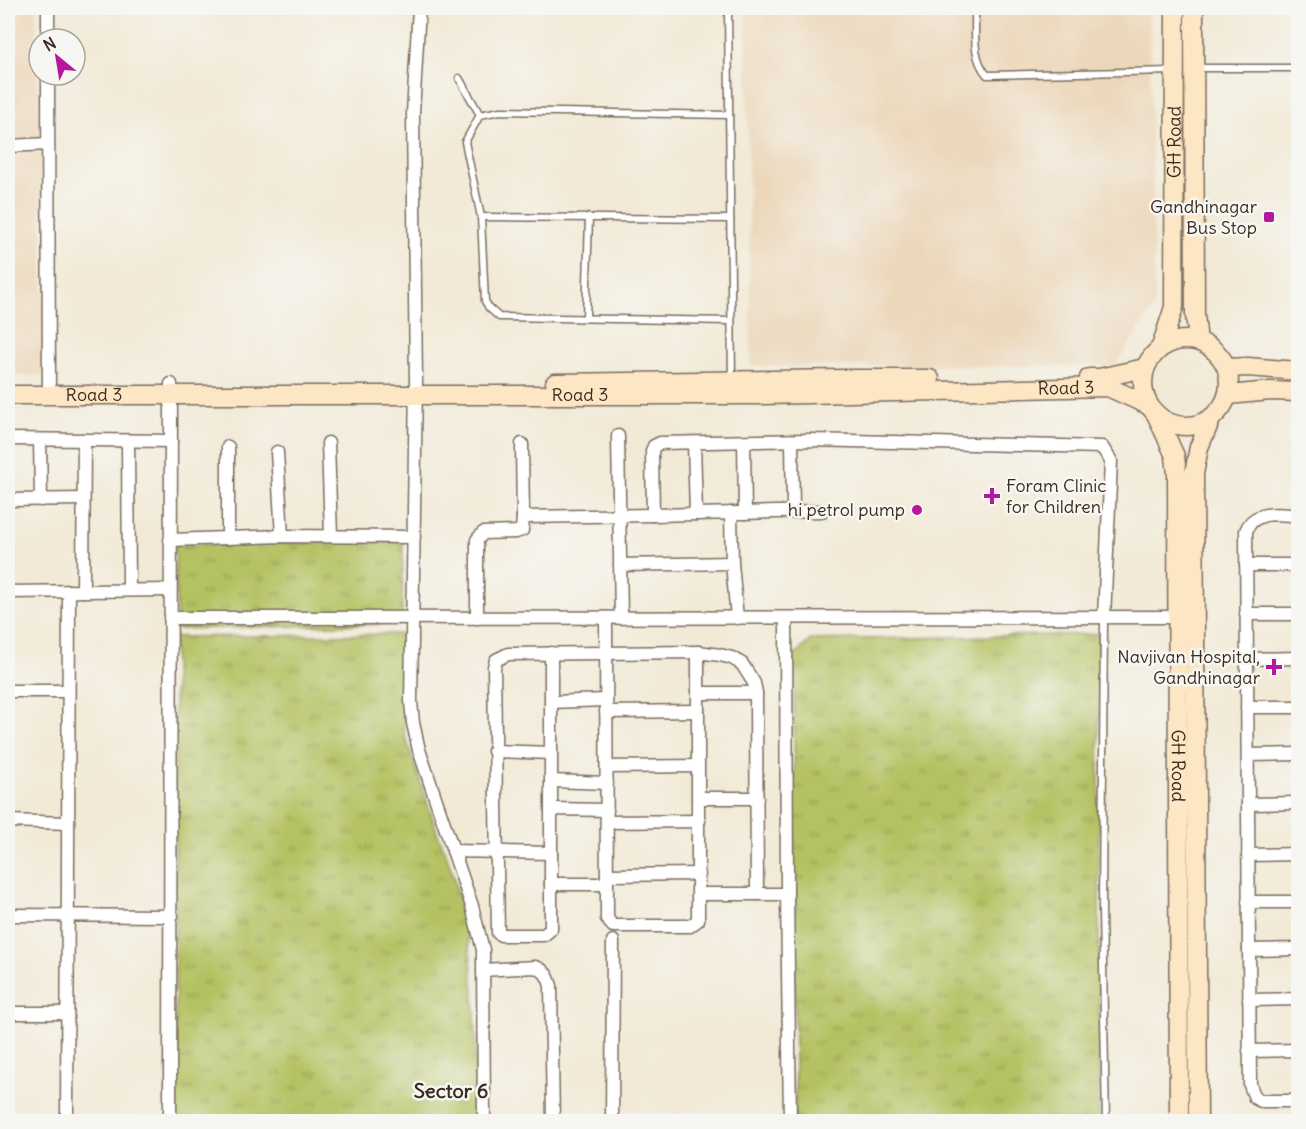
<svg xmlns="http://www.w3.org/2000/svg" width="1306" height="1129" font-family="Delius,sans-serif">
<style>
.built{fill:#ecd7ba}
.grass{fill:url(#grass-tufts);stroke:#787641;stroke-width:1.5}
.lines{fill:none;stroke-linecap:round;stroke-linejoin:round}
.lane-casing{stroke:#7b6d5f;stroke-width:9}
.street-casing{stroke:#7b6d5f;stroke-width:15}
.secondary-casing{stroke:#7b6d5f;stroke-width:21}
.lane{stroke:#fff;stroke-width:6}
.street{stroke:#fff;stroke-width:12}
.secondary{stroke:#fce6c4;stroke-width:18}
.poi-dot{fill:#b5179e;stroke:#f6f6f2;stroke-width:2}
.labels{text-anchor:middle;stroke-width:5;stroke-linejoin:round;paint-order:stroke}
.street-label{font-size:18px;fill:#3b2a1e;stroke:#f6f6f2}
.poi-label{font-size:18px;fill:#3b2a1e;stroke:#f6f6f2;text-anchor:end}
.neighbourhood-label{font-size:20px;font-weight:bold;fill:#3b2a1e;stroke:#f6f6f2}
</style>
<defs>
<pattern id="grass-tufts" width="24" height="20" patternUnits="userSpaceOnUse" patternTransform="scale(1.5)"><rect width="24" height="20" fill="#b5c264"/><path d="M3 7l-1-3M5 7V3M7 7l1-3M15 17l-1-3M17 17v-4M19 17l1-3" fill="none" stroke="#949e52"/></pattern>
</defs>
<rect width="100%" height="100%" fill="#f6f6f2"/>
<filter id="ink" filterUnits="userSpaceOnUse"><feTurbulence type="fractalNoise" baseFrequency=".0167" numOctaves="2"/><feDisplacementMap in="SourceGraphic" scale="12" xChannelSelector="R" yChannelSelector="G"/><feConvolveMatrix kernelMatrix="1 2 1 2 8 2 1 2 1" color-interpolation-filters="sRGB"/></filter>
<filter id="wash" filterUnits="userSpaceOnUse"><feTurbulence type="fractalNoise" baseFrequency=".008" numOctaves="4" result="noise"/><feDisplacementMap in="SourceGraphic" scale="24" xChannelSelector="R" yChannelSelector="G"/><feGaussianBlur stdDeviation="1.35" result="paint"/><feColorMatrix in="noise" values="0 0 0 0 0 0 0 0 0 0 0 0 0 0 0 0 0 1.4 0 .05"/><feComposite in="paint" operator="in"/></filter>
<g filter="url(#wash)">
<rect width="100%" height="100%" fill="#f2ead7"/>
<g class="built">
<path d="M8 8H36L46 376 8 375Z"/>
<path d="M746 8H1149L1155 305 1115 366H751Z"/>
</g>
<g class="grass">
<path d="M403 541 402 623 177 629 175 545Z"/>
<path d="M402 634 404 732 439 838C448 854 452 872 457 890 479 967 476 1041 475 1121H176L174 637Z"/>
<path d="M1099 634V1121H795L794 656 810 640Z"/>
</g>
</g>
<g filter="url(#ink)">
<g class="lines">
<g class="lane-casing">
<g id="lane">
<path d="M728 8 732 379"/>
<path d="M975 8C976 31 971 57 987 75L1173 71"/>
<path d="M1197 68H1298"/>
<path d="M459 78 480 115"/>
<path d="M729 115 500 111 480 115 465 142 481 217 485 301 489 308 499 317 731 321"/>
<path d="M481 217 730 219"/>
<path d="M586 318 589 217"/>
<path d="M1104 618 1102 910 1106 1122"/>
</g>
</g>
<g class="street-casing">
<g id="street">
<path d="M48 8V39"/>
<path d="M419 8 413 113 416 384 411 701 413 723 419 750 472 906 483 950 484 1122"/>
<path d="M48 75 49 395"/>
<path d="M8 146 48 144"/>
<path d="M618 436 621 618"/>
<path d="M8 439 171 441"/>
<path d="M40 440 41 500"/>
<path d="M128 441 129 590"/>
<path d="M792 441 793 512"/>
<path d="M744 442 745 513"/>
<path d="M328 443 331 536"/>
<path d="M694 443 696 514"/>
<path d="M522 444 523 517"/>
<path d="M228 447V538"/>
<path d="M277 452 282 536"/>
<path d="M8 500 83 499"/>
<path d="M822 511 653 515 652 451 654 446 660 443 810 440 1102 447 1111 461 1104 618"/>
<path d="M731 513 732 563 737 618"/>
<path d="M1298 515C1279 515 1254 509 1246 531L1250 1085 1255 1098 1261 1101H1298"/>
<path d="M170 540 282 536 414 537"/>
<path d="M620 565 732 563"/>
<path d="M1246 565H1298"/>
<path d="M83 591 84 440"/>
<path d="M8 592 170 590"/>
<path d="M1246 614H1298"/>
<path d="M170 618 1178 617"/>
<path d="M477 618V540L483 533 516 532 522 530 523 517 653 515"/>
<path d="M606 618 607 914V919L613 926H690L698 920V652"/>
<path d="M786 618 787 894 790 1122"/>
<path d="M551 653V929L544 935H501L498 933 494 667 496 660 508 654 698 652 720 655 732 658 742 664 754 683 756 693 757 894"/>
<path d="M1247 659 1298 658"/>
<path d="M8 691H68"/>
<path d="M698 693H756"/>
<path d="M551 702 606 700"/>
<path d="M1247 707H1298"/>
<path d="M606 712 698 711"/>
<path d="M494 751 551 753"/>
<path d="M1248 755 1298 754"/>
<path d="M607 767 698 766"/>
<path d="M551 781 607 783"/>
<path d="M698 798H757"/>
<path d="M1248 804 1298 803"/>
<path d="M551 809 607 810"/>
<path d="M8 821 68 823"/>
<path d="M608 822 699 821"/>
<path d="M453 851 551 853"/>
<path d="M1248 855 1298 854"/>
<path d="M607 875 699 874"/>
<path d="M551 884H607"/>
<path d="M699 894H787"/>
<path d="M1248 902H1298"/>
<path d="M8 915 172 916"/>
<path d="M1249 950 1298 949"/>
<path d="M483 970 535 967C545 970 548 976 551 986L553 1122"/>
<path d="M1249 1000 1298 999"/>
<path d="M8 1013H67"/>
<path d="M1249 1051 1298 1050"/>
<path d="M67 1122 69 591"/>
<path d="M170 1122 171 384"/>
<path d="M612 1122 613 941"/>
</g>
</g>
<g class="secondary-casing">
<g id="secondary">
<path d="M1194 8 1195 315 1198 341"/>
<circle cx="1186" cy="383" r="43"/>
<path id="s1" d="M1161 347 1174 307 1175 8"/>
<path d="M1227 368 1248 367 1298 371"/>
<path d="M1089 378H1099L1145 368"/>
<path d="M555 383 845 379H930"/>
<path id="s2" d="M8 395H764L1108 387 1148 405"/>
<path d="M1228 395 1270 391 1298 392"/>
<path id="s3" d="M1156 414 1175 456 1177 475 1179 1122"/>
<path d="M1198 1122 1194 474 1199 447 1212 417"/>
</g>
</g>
<use href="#lane" class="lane"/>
<use href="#street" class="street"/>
<use href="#secondary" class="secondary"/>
</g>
</g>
<g class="poi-dot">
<rect x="1263" y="211" width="12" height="12" rx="3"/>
<path d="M989 487h6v6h6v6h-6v6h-6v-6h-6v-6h6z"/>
<circle cx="917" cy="510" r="6"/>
<path d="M1271 658h6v6h6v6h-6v6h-6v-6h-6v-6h6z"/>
</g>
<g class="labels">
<g class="street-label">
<text dy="6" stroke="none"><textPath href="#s1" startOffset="207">GH Road</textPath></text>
<text dy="6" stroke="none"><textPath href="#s2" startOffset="1058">Road 3</textPath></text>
<text dy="6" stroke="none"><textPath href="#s2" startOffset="86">Road 3</textPath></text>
<text dy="6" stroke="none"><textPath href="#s2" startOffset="572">Road 3</textPath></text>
<text dy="6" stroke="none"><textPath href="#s3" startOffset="356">GH Road</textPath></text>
</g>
<g class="poi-label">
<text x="1257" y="213">Gandhinagar<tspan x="1257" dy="21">Bus Stop</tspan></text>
<text x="1006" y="492" text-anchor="start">Foram Clinic<tspan x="1006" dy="21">for Children</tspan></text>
<text x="905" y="516">hi petrol pump</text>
<text x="1260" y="663">Navjivan Hospital,<tspan x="1260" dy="21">Gandhinagar</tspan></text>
</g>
<g class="neighbourhood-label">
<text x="451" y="1098">Sector 6</text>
</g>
</g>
<rect width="1306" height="1129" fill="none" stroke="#f6f6f2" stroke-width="30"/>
<g transform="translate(57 57) rotate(330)"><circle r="28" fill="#f6f6f2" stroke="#aba49d" stroke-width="1.5"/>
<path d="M0-4.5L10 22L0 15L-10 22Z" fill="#b5179e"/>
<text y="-9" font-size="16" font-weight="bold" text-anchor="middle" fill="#3b2a1e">N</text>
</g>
</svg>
